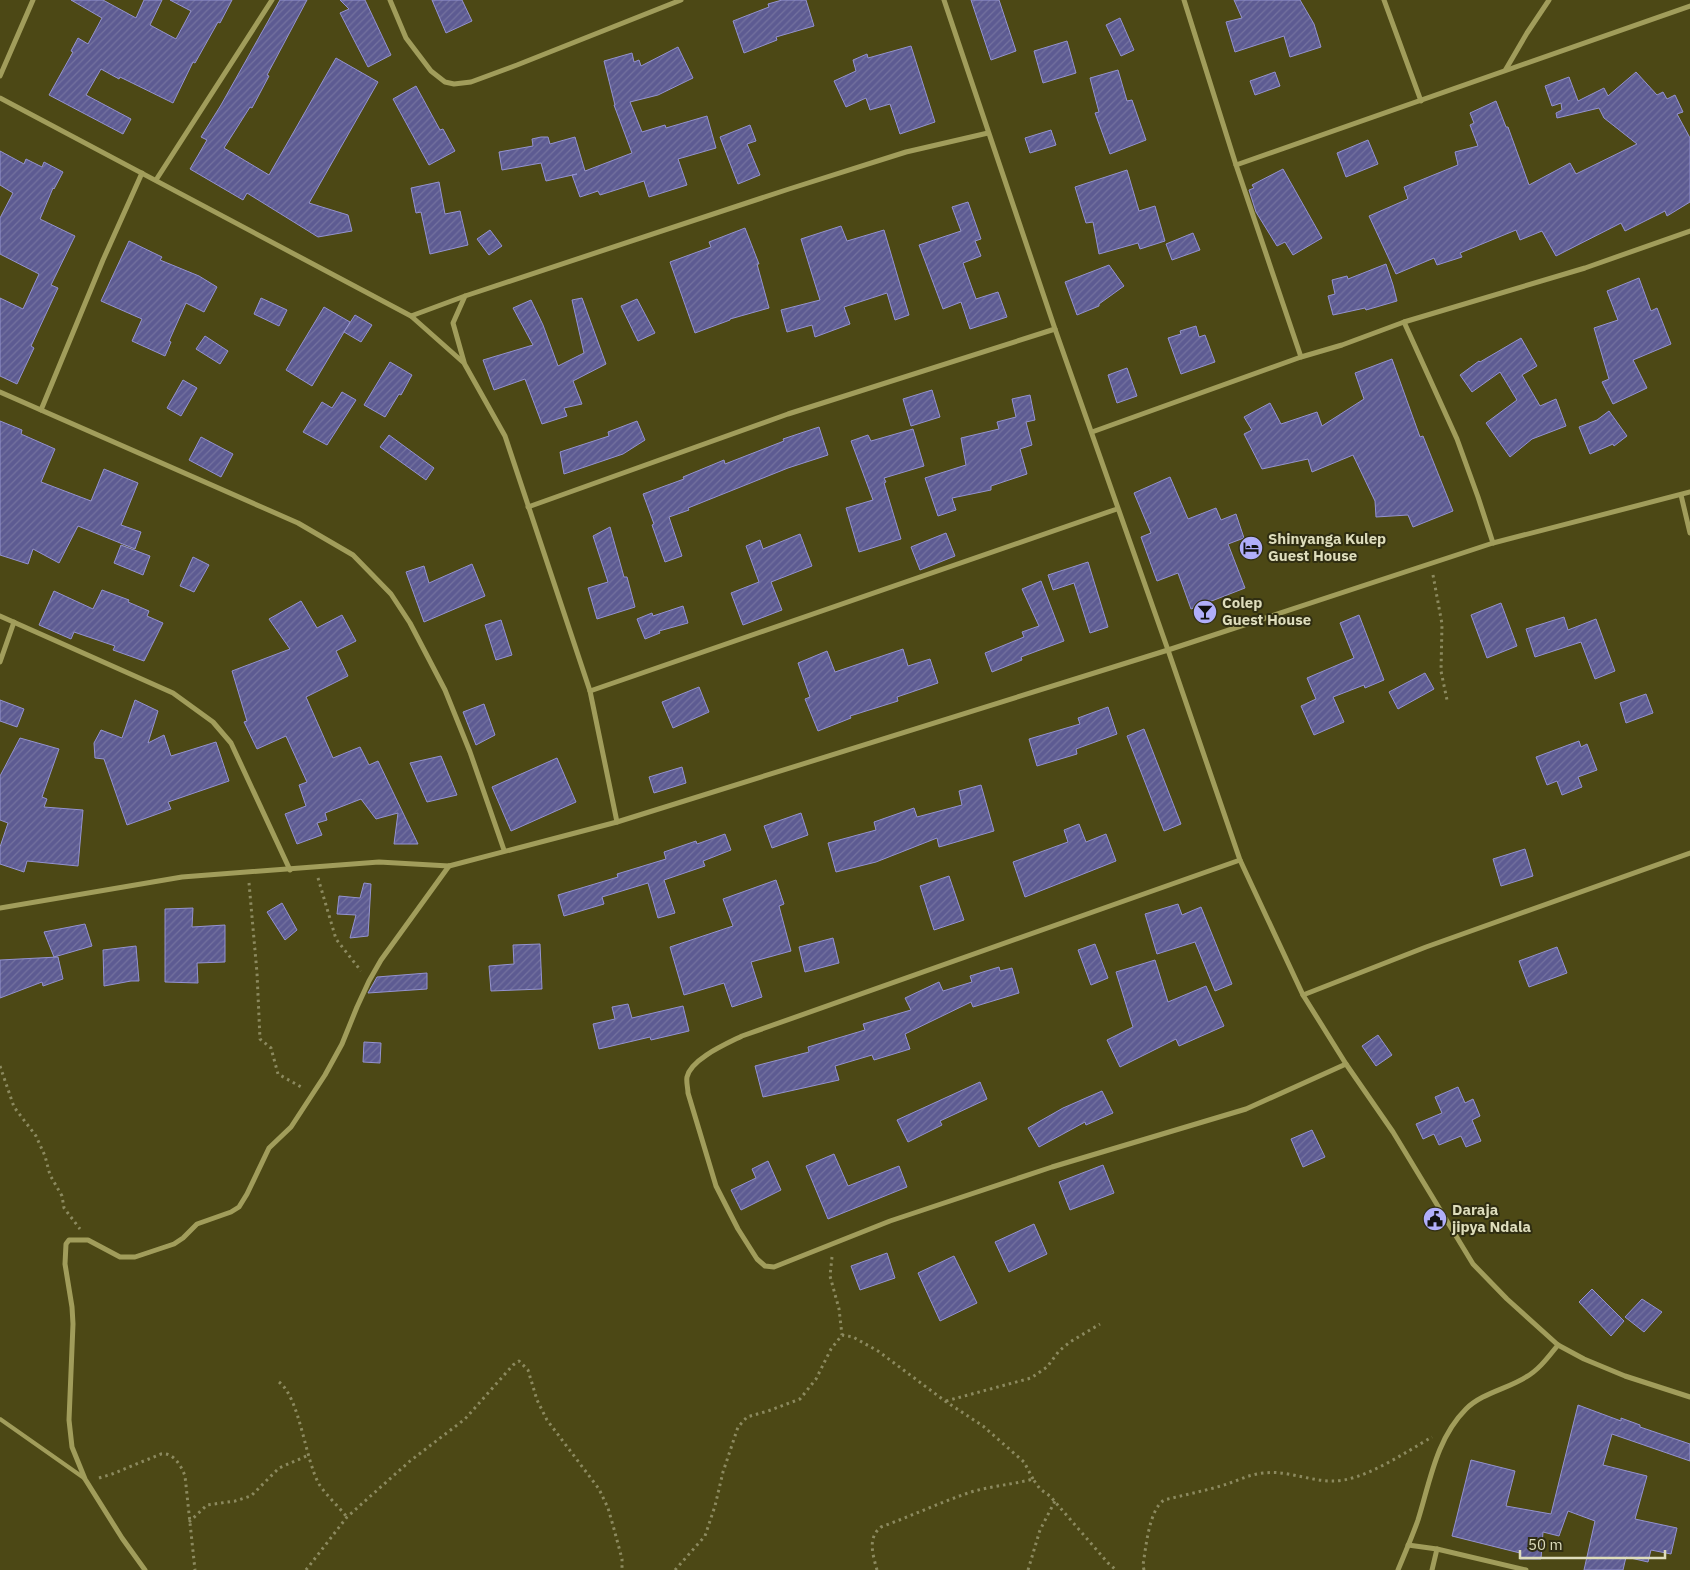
<svg xmlns="http://www.w3.org/2000/svg" width="1690" height="1570" font-family="'IBM Plex Sans',sans-serif">
<style>
.building{fill:url(#building-hatch);stroke:#9493cf}
.lines{fill:none;stroke-linecap:round;stroke-linejoin:round}
.path{stroke:#8c8a5f;stroke-width:3;stroke-dasharray:2.5 4;stroke-linecap:butt}
.service{stroke:#a19d5b;stroke-width:4}
.minor{stroke:#a19d5b;stroke-width:5}
.labels{text-anchor:middle;stroke-width:4;stroke-linejoin:round;paint-order:stroke}
.poi-label{font-size:15px;font-weight:bold;fill:#deddbc;stroke:#302e12;text-anchor:start}
</style>
<defs>
<pattern id="building-hatch" width="6" height="6" patternUnits="userSpaceOnUse" patternTransform="scale(1.25)"><rect width="6" height="6" fill="#5d5b92"/><path d="M-1 1l2-2M0 6l6-6M5 7l2-2" fill="none" stroke="#74729f"/></pattern>
</defs>
<rect width="100%" height="100%" fill="#4c4815"/>
<g class="building">
<path d="M71 0H103L136 18 144 0H162L150 25 176 39 191 11 170 0H232L220 23 218 22 195 63 193 62 173 103 120 77 119 79 101 69 86 95 131 119 123 134 49 95 73 52 71 51 78 38 88 44 102 18Z"/>
<path d="M280 0H307L267 75 269 76 252 108 250 107 224 148 269 175 336 58 378 82 309 203 348 215 352 231 318 237 247 193 243 200 190 169 207 140 201 137 221 105Z"/>
<path d="M340 0H365L391 55 368 67 340 13 349 9Z"/>
<path d="M432 0H462L472 21 446 33Z"/>
<path d="M782 0H806L814 26 776 37 777 40 744 53 733 21 769 7 768 4Z"/>
<path d="M971 0H999L1016 51 991 60Z"/>
<path d="M1234 0H1300L1314 24 1321 47 1290 57 1284 36 1235 52 1226 22 1242 18Z"/>
<path d="M1120 18 1134 50 1121 56 1106 25Z"/>
<path d="M1067 41 1076 73 1043 83 1034 51Z"/>
<path d="M911 46 935 122 900 134 890 104 870 110 866 98 846 107 834 81 856 71 853 60 867 54 868 58Z"/>
<path d="M678 47 693 78 658 95 630 102 642 132 665 125 666 128 707 116 716 148 678 159 687 185 649 197 644 181 600 195 598 191 580 197 572 175 577 174 546 181 541 163 502 170 499 152 533 146 532 139 541 137H548L550 144 575 137 585 171 632 153 614 105H615L604 61 632 53 634 62 639 60 641 66Z"/>
<path d="M1118 70 1127 101 1132 100 1146 140 1110 154 1095 113 1099 112 1090 78Z"/>
<path d="M1275 72 1280 86 1255 95 1250 81Z"/>
<path d="M1636 72 1657 95 1663 92 1667 99 1675 95 1683 112 1677 114 1690 138V202L1667 216 1665 211 1625 231 1621 223 1556 256 1542 231 1520 240 1516 230 1460 253 1462 257 1437 265 1434 258 1396 274 1369 216 1408 199 1404 187 1458 165 1455 152 1478 146 1470 125 1474 123 1470 113 1496 101 1506 127H1508L1529 185 1570 163 1576 174 1637 144 1604 118 1599 108 1557 118 1556 113 1562 110 1561 103 1552 106 1545 86 1569 77 1578 101 1604 88 1608 96Z"/>
<path d="M416 86 440 130 443 129 455 151 429 165 393 99Z"/>
<path d="M750 125 756 141 747 144 760 175 738 184 720 137Z"/>
<path d="M1051 130 1056 145 1030 153 1025 138Z"/>
<path d="M1368 140 1378 164 1346 177 1337 153Z"/>
<path d="M0 151 24 164 26 159 42 167 44 162 63 172 54 189 53 188 40 219 75 236 51 285 58 288 31 346 34 348 17 384 0 376V298L23 309 39 274 0 254V218L13 193 0 185Z"/>
<path d="M1283 169 1322 238 1293 255 1285 242 1277 246 1256 212 1249 190 1254 188 1252 185Z"/>
<path d="M1127 170 1139 211 1155 206 1165 241 1140 249 1138 243 1099 254 1093 222 1086 223 1075 187Z"/>
<path d="M439 182 445 214 460 211 468 245 430 254 421 212 416 213 411 188Z"/>
<path d="M968 202 981 239 975 241 981 256 963 263 976 299 998 292 1007 317 970 329 961 302 943 309 919 245 961 231 952 207Z"/>
<path d="M841 226 847 241 884 230 909 315 895 320 887 293 844 307 850 324 815 337 812 325 787 332 781 310 820 300 801 239Z"/>
<path d="M745 228 759 264H757L769 308 730 319V320L695 333 670 262 711 247 709 242Z"/>
<path d="M490 230 502 246 489 255 477 239Z"/>
<path d="M1193 233 1200 250 1172 260 1166 244Z"/>
<path d="M129 241 162 257 160 260 199 276 217 287 204 312 186 303 169 341 171 342 165 356 132 341 142 319 101 301Z"/>
<path d="M1386 264 1393 285 1397 301 1366 310 1365 308 1333 315 1328 296 1335 294 1332 280 1347 276 1348 279Z"/>
<path d="M1109 265 1124 286 1099 304V306L1077 315 1065 282Z"/>
<path d="M1639 278 1651 311 1657 308 1671 344 1633 360 1647 388 1613 404 1602 382 1609 379 1594 328 1618 320 1607 291Z"/>
<path d="M261 298 287 310 279 326 254 314Z"/>
<path d="M582 298 606 364 573 381 582 404 564 408 567 416 542 424 525 379 494 390 483 360 533 345 513 308 531 300 543 325 558 366 584 353 572 300Z"/>
<path d="M637 299 655 333 638 341 621 306Z"/>
<path d="M324 307 350 322 312 386 286 370Z"/>
<path d="M355 315 372 325 361 342 344 332Z"/>
<path d="M1196 326 1199 337 1205 335 1215 362 1181 374 1168 338 1181 334 1180 331Z"/>
<path d="M205 336 228 351 220 364 196 349Z"/>
<path d="M1521 338 1537 366 1522 375 1540 406 1556 399 1566 426 1532 439 1510 457 1486 423 1517 400 1500 372 1472 392 1460 375 1479 361 1480 362Z"/>
<path d="M1392 359 1420 437 1423 436 1453 511 1413 527 1408 515 1376 517 1375 501 1353 455 1312 472 1308 459 1262 469 1244 434 1252 430 1244 417 1270 403 1281 424 1317 412 1322 426 1364 399 1355 373Z"/>
<path d="M390 362 412 375 401 395 399 394 385 417 364 405Z"/>
<path d="M1127 368 1137 396 1117 403 1108 375Z"/>
<path d="M183 380 197 388 181 416 167 408Z"/>
<path d="M932 390 940 417 911 426 903 399Z"/>
<path d="M342 392 356 400 327 445 303 432 322 402 332 408Z"/>
<path d="M1030 395 1035 420 1026 422 1032 445 1020 449 1027 474 991 486V490L952 498 956 510 938 516 925 478 966 465 961 438 999 429 997 422 1016 417 1012 399Z"/>
<path d="M1609 411 1627 436 1614 446 1613 444 1590 454 1579 427 1597 420Z"/>
<path d="M0 421 22 430 21 434 55 449 41 482 91 501 104 469 138 483 121 525 141 532 135 549 78 526 59 563 33 549 28 564 0 555Z"/>
<path d="M637 421 645 440 623 454 564 474 560 452 609 436 608 432Z"/>
<path d="M819 427 828 455 788 468 688 508 689 510 669 517 682 556 665 562 652 525 654 524 643 494 684 479 683 477 724 460 725 464 784 441 783 439Z"/>
<path d="M913 429 924 466 884 478 886 482 884 483 901 539 859 552 846 508 873 500 851 441 868 435 871 441Z"/>
<path d="M389 435 434 468 426 480 380 447Z"/>
<path d="M201 437 233 454 221 477 189 460Z"/>
<path d="M1170 477 1188 519 1216 508 1221 520 1236 514 1244 538 1228 544 1245 588 1191 609 1178 573 1157 581 1141 537 1151 533 1134 493Z"/>
<path d="M610 527 624 577H627L635 607 597 619 588 588 608 582 593 536Z"/>
<path d="M946 533 955 556 920 570 911 547Z"/>
<path d="M800 534 812 566 771 582 782 610 743 625 731 593 759 582 746 546 760 540 763 549Z"/>
<path d="M121 545 150 556 143 575 114 563Z"/>
<path d="M193 557 209 565 194 592 180 586Z"/>
<path d="M1088 562 1108 627 1090 633 1074 583 1053 590 1048 575Z"/>
<path d="M472 564 485 596 424 622 406 572 424 566 429 583Z"/>
<path d="M1041 581 1064 641 1021 657 1022 660 992 672 985 653 1024 637 1022 632 1039 626 1022 589Z"/>
<path d="M102 590 129 600 128 602 149 611 147 616 163 623 144 661 113 650 115 646 74 632 71 639 39 625 54 591 93 609Z"/>
<path d="M301 601 317 628 342 615 356 641 336 651 348 676 306 697 333 758 360 747 369 765 378 761 418 844H394L398 813 376 819 361 799 325 813 327 820 317 823 322 835 297 844 285 814 306 806 299 785 307 782 286 736 257 749 244 722 247 721 232 671 290 649 269 619Z"/>
<path d="M1501 603 1517 646 1487 658 1471 615Z"/>
<path d="M683 606 688 623 659 631 660 633 645 639 637 619 652 613 653 616Z"/>
<path d="M1359 615 1384 680 1365 688 1364 685 1333 697 1344 722 1314 735 1301 706 1316 699 1307 678 1354 658 1340 623Z"/>
<path d="M1564 617 1568 630 1596 619 1615 671 1595 679 1581 642 1535 657 1526 629Z"/>
<path d="M501 620 512 655 496 660 485 625Z"/>
<path d="M903 649 908 666 930 659 938 683 897 697 898 701 850 716 851 718 818 731 805 699 810 697 798 663 827 651 835 672Z"/>
<path d="M1425 673 1434 689 1398 709 1389 692Z"/>
<path d="M699 687 709 712 673 728 662 702Z"/>
<path d="M1646 694 1653 713 1626 723 1620 703Z"/>
<path d="M0 700 24 709 17 727 0 721Z"/>
<path d="M135 700 158 711 148 743 164 735 171 756 216 742 229 781 168 802 171 809 127 825 104 759 95 758 94 743 101 730 122 738Z"/>
<path d="M484 704 495 735 476 745 463 712Z"/>
<path d="M1108 707 1117 734 1076 749 1077 754 1037 766 1029 739 1080 724 1078 718Z"/>
<path d="M1144 729 1181 824 1164 831 1127 736Z"/>
<path d="M20 738 59 749 42 797 47 799 44 807 83 810 78 866 27 861 24 872 0 864V847L8 823 0 820V776Z"/>
<path d="M1579 741 1581 747 1587 744 1597 770 1578 777 1582 787 1562 795 1557 781 1547 785 1536 757Z"/>
<path d="M441 756 457 795 427 802 410 763Z"/>
<path d="M557 758 576 802 511 831 492 787Z"/>
<path d="M682 767 686 783 654 793 649 777Z"/>
<path d="M981 785 994 831 939 847 937 838 876 862 836 872 828 843 876 830 874 822 914 808 917 817 962 805 959 791Z"/>
<path d="M801 813 808 835 772 848 764 826Z"/>
<path d="M1079 824 1086 842 1106 834 1116 861 1025 897 1013 862 1068 842 1064 830Z"/>
<path d="M725 834 731 850 703 861 705 866 664 880 675 913 658 918 648 883 602 897 604 904 564 916 558 895 618 877 617 874 666 859 664 852 696 841 697 844Z"/>
<path d="M1525 849 1533 876 1501 886 1493 859Z"/>
<path d="M949 876 964 920 934 930 920 886Z"/>
<path d="M776 880 784 904 779 906 791 951 751 962 762 997 732 1007 724 983 684 995 670 947 733 926 723 899Z"/>
<path d="M364 883 371 884 368 936 350 938 356 915 337 914 339 896 360 898Z"/>
<path d="M282 903 297 930 285 940 267 912Z"/>
<path d="M1178 904 1182 915 1201 907 1232 984 1215 991 1195 942 1157 954 1145 914Z"/>
<path d="M193 908 192 927 225 925V962L197 963 198 983 165 982V909Z"/>
<path d="M85 924 92 946 54 957 44 932Z"/>
<path d="M833 938 839 963 805 972 799 947Z"/>
<path d="M540 944 542 989 491 991 489 966 514 964 513 945Z"/>
<path d="M1095 944 1108 978 1091 985 1078 950Z"/>
<path d="M136 946 139 981H131L104 986 103 950Z"/>
<path d="M1557 947 1567 973 1529 987 1519 961Z"/>
<path d="M58 957 63 979 43 986 42 982 0 998V960Z"/>
<path d="M1155 960 1168 1002 1206 986 1224 1026 1179 1046 1176 1039 1120 1067 1107 1040 1133 1027 1116 972Z"/>
<path d="M999 967 1000 971 1012 968 1019 993 973 1007 971 1002 905 1034 910 1049 874 1060 872 1055 835 1066 839 1080 763 1097 755 1066 809 1052 808 1047 865 1030 863 1024 911 1010 905 998 939 982 943 991 972 982 970 976Z"/>
<path d="M427 973V989L368 993 377 977Z"/>
<path d="M628 1004 632 1018 683 1006 689 1031 651 1040 650 1037 599 1049 593 1024 615 1019 612 1007Z"/>
<path d="M1378 1035 1392 1055 1376 1066 1362 1046Z"/>
<path d="M364 1042 381 1043 380 1063 363 1062Z"/>
<path d="M980 1082 987 1099 940 1121 942 1125 908 1142 897 1120Z"/>
<path d="M1458 1087 1465 1103 1473 1099 1480 1116 1472 1120 1481 1141 1466 1147 1461 1136 1439 1145 1434 1134 1423 1139 1416 1124 1442 1113 1435 1097Z"/>
<path d="M1102 1091 1113 1113 1086 1125 1085 1122 1039 1147 1028 1128 1063 1108Z"/>
<path d="M1312 1130 1325 1157 1303 1167 1291 1139Z"/>
<path d="M834 1154 848 1186 899 1166 907 1187 828 1219 806 1166Z"/>
<path d="M768 1161 781 1190 741 1210 731 1190 756 1178 752 1169Z"/>
<path d="M1103 1165 1114 1193 1070 1210 1059 1182Z"/>
<path d="M1034 1224 1047 1254 1009 1272 995 1242Z"/>
<path d="M887 1253 895 1278 860 1290 851 1266Z"/>
<path d="M954 1256 977 1303 940 1321 918 1273Z"/>
<path d="M1592 1289 1624 1321 1611 1336 1579 1302Z"/>
<path d="M1642 1299 1662 1312 1644 1332 1625 1317Z"/>
<path d="M1578 1405 1621 1421V1418L1640 1425V1427L1690 1444V1461L1612 1434 1603 1465 1647 1476 1635 1519 1677 1528 1671 1554 1651 1550 1648 1562 1626 1557 1623 1570H1584L1595 1521 1568 1511 1559 1536 1543 1532 1541 1559H1520V1553L1452 1536 1471 1460 1515 1471 1506 1506 1551 1514Z"/>
</g>
<g class="lines">
<g class="path">
<path d="M1433 575 1442 624 1441 671 1447 700"/>
<path d="M318 878 336 939 361 971"/>
<path d="M249 883 257 973 260 1039 271 1048 278 1074 303 1088"/>
<path d="M0 1066 14 1107 36 1136 45 1156 50 1175 62 1196 64 1208 80 1229"/>
<path d="M832 1257 830 1276 839 1309 842 1335"/>
<path d="M279 1382C300 1398 305 1459 319 1484 326 1495 338 1506 347 1517"/>
<path d="M946 1401 1031 1378 1047 1367 1059 1351 1070 1342 1100 1324"/>
<path d="M99 1478 112 1474 161 1454C173 1452 181 1465 185 1476L195 1570"/>
<path d="M189 1522 207 1505 235 1501 251 1496 279 1468 309 1455"/>
<path d="M306 1570 347 1517 410 1461 465 1419 513 1365 519 1361 528 1370 537 1400 547 1420 599 1489 608 1508 614 1529 622 1559V1570"/>
<path d="M675 1570 705 1536 715 1506 723 1472 738 1427 747 1417 768 1411 800 1399 816 1379 831 1349 842 1335 853 1337 878 1351 945 1401 983 1426 1024 1462 1033 1479"/>
<path d="M877 1570C873 1555 867 1538 881 1527 911 1516 939 1503 968 1493 989 1486 1011 1485 1033 1479L1040 1489 1050 1496 1108 1563 1116 1570"/>
<path d="M1028 1570 1040 1530 1055 1501"/>
<path d="M1144 1570 1143 1565C1146 1547 1149 1510 1164 1500 1184 1495 1204 1491 1224 1485 1237 1481 1250 1474 1264 1473 1286 1470 1309 1481 1332 1481 1362 1482 1406 1452 1432 1437"/>
</g>
<path class="service" d="M0 1419 84 1478"/>
<g class="minor">
<path d="M390 0 406 38 431 71 445 82 454 84 471 82 517 65 681 0"/>
<path d="M944 0 1055 329 1168 650 1240 860 1303 995 1346 1064 1393 1132 1473 1264 1507 1299 1558 1345 1584 1359 1625 1376 1690 1397"/>
<path d="M1184 0 1236 165 1301 357"/>
<path d="M1384 0 1421 101"/>
<path d="M1506 69 1527 33 1549 0"/>
<path d="M0 76 33 0"/>
<path d="M0 98 411 316 464 363 505 436 590 691 617 822"/>
<path d="M1236 165 1690 6"/>
<path d="M156 180 272 0"/>
<path d="M411 316 465 296 789 189 906 152 988 133"/>
<path d="M1404 322 1457 439 1478 497 1493 543"/>
<path d="M464 362 453 323 465 296"/>
<path d="M0 392 298 523 353 555 391 594 410 623 445 690 470 752 504 850"/>
<path d="M41 410 103 260 142 173"/>
<path d="M1092 432 1301 357 1342 345 1404 322 1585 268 1690 231"/>
<path d="M1681 495 1690 533"/>
<path d="M528 507 788 414 1055 329"/>
<path d="M0 616 173 693 213 722 231 743 290 870"/>
<path d="M0 662 14 622"/>
<path d="M590 691 1117 509"/>
<path d="M1240 860 742 1036C726 1044 691 1059 687 1077 686 1082 688 1088 688 1093L716 1186 738 1229 757 1259 765 1266 774 1267 890 1221 1052 1167 1246 1109 1346 1064"/>
<path d="M0 908 182 877 379 862 449 866 617 822 1168 650 1493 543 1690 492"/>
<path d="M1303 995 1426 947 1690 853"/>
<path d="M1408 1545 1437 1549 1526 1570"/>
<path d="M145 1570 122 1538 85 1479 72 1447 69 1420 73 1324 72 1307 65 1264 66 1244 69 1240H88L120 1257H135L174 1244 183 1238 197 1224 231 1212 239 1207 247 1194 269 1148 291 1127 325 1075 342 1044 357 1007 369 981 381 960 449 866"/>
<path d="M1398 1570C1405 1553 1412 1537 1418 1520 1430 1482 1436 1439 1466 1409 1482 1393 1507 1389 1526 1377 1539 1370 1549 1356 1558 1345"/>
<path d="M1432 1570 1437 1549"/>
</g>
</g>
<defs>
<g id="hotel-disc" transform="scale(1.25)"><circle r="9.5" fill="#b0aefa" stroke="#302e12"/><path d="M-6-4.5h1.5V1H6V5H4.5V3h-9V5H-6ZM-4 0a1.8 1.8 0 1 1 3.6 0ZM.5 0V-2.5h3Q6-2.5 6 0Z" fill="#111"/></g>
<g id="bar-disc" transform="scale(1.25)"><circle r="9.5" fill="#b0aefa" stroke="#302e12"/><path d="M-6-5H6L.8 .8V4.5H3.5V6h-7V4.5H-.8V.8Z" fill="#111"/></g>
<g id="civic-disc" transform="scale(1.25)"><circle r="9.5" fill="#b0aefa" stroke="#302e12"/><path d="M-.6-6.5H3V-4.5H.6V-3L4-1V1h2V6H-6V1h2V-1L-.6-3ZM-1.2 2.5V6h2.4V2.5Z" fill="#111"/></g>
</defs>
<g fill-rule="evenodd">
<use href="#hotel-disc" x="1251" y="548"/>
<use href="#bar-disc" x="1205" y="612"/>
<use href="#civic-disc" x="1435" y="1219"/>
</g>
<g class="labels">
<g class="poi-label">
<text x="1268" y="544">Shinyanga Kulep<tspan x="1268" dy="17">Guest House</tspan></text>
<text x="1222" y="608">Colep<tspan x="1222" dy="17">Guest House</tspan></text>
<text x="1452" y="1215">Daraja<tspan x="1452" dy="17">jipya Ndala</tspan></text>
</g>
</g>
<path d="M1520 1550v8h145v-8" fill="none" stroke="#deddbc" stroke-width="2.5"/>
<text x="1528" y="1550" font-size="15" fill="#deddbc" stroke="#302e12" stroke-width="4" paint-order="stroke">50 m</text>
</svg>
